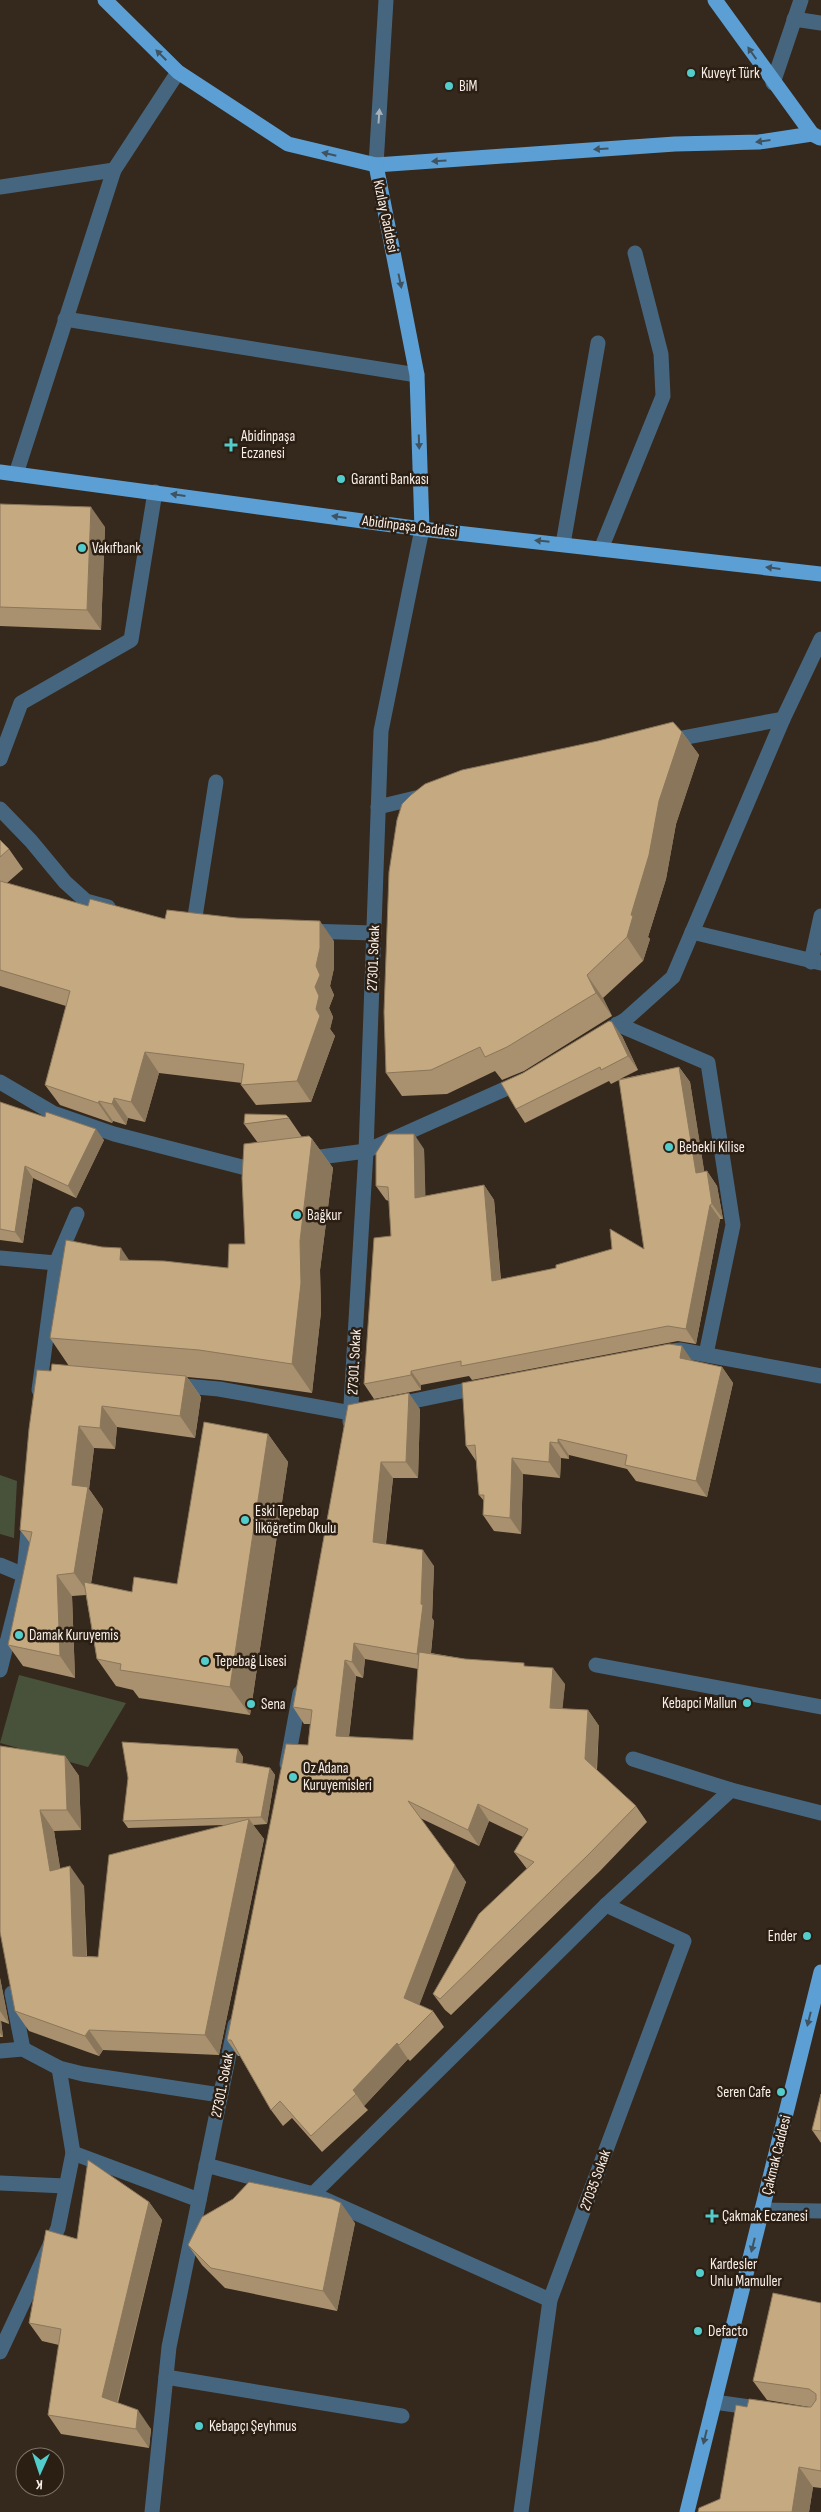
<svg xmlns="http://www.w3.org/2000/svg" width="821" height="2512" font-family="'Sofia Sans Condensed',sans-serif">
<style>
.green{fill:#48523b}
.lines{fill:none;stroke-linecap:round;stroke-linejoin:round}
.minor{stroke:#46667f;stroke-width:15}
.major{stroke:#5b9fd4;stroke-width:15}
.wall{fill:#a9916f;fill-rule:evenodd}
.shaded-wall{fill:#8a765a}
.building{fill:#c5a981;stroke:#8a765a}
.oneway{fill:#3e5260}
.oneway2{fill:#a8b1b9}
.poi-dot{fill:#52cdcc;stroke:#2b1e13;stroke-width:2}
.labels{text-anchor:middle;stroke-width:5;stroke-linejoin:round;paint-order:stroke}
.poi-label{font-size:15px;fill:#f8efe8;stroke:#2b1e13;text-anchor:start}
.street-label{font-size:15px;fill:#f8efe8;stroke:#2b1e13}
</style>
<rect width="100%" height="100%" fill="#35281c"/>
<g class="green">
<path d="M0 1475 17 1481 14 1538 0 1534Z"/>
<path d="M19 1675 126 1703 88 1767 0 1743Z"/>
</g>
<g class="lines">
<g class="minor">
<path d="M794 19 821 23"/>
<path d="M773 83 801 0"/>
<path d="M376 165 386 0"/>
<path d="M0 187 114 170"/>
<path d="M65 319 417 375"/>
<path d="M16 474 114 170 178 72"/>
<path d="M563 544 598 343"/>
<path d="M601 549 663 396 661 354 635 253"/>
<path d="M666 741 783 719"/>
<path d="M0 759 21 703 131 640 155 492"/>
<path d="M378 807 424 796"/>
<path d="M0 809 31 841 65 882 86 901 108 907"/>
<path d="M194 923 216 782"/>
<path d="M306 931 374 933"/>
<path d="M692 932 821 963"/>
<path d="M811 962 821 916"/>
<path d="M617 1024 708 1063 733 1225 706 1354"/>
<path d="M597 1037 625 1020 673 977 783 719 821 639"/>
<path d="M0 1082 53 1113 114 1134 242 1167 262 1165"/>
<path d="M305 1159 366 1151 523 1081"/>
<path d="M0 1258 56 1263"/>
<path d="M666 1352 680 1350 821 1376"/>
<path d="M174 1385 219 1389 351 1413 361 1411"/>
<path d="M39 1390 56 1263 77 1214"/>
<path d="M394 1405 481 1387"/>
<path d="M350 1422 366 1151 381 731 422 529"/>
<path d="M0 1565 24 1575"/>
<path d="M596 1665 821 1707"/>
<path d="M0 1670 24 1575 29 1520"/>
<path d="M633 1759 731 1790 821 1813"/>
<path d="M287 1764 300 1693"/>
<path d="M12 1993 23 2049"/>
<path d="M0 2051 23 2049 59 2068 83 2074 220 2095"/>
<path d="M73 2153 199 2200"/>
<path d="M206 2165 313 2194 550 2300"/>
<path d="M0 2183 65 2186"/>
<path d="M313 2194 606 1905 731 1790"/>
<path d="M762 2210 821 2211"/>
<path d="M0 2352 58 2228 73 2153 59 2068"/>
<path d="M166 2377 402 2416"/>
<path d="M714 2402 757 2408"/>
<path d="M152 2512 169 2347 235 2025"/>
<path d="M521 2512 550 2300 684 1941 606 1905"/>
</g>
<g class="major">
<path d="M105 0 178 72 288 144 376 165 675 144 759 142 812 134"/>
<path d="M715 0 812 134 820 138"/>
<path d="M376 165 417 375 422 529"/>
<path d="M0 472 422 529 821 574"/>
<path d="M687 2512 821 1972"/>
</g>
</g>
<g class="wall">
<path d="M0 504 105 527 101 630 0 626Z"/>
<path d="M682 732 699 755 676 824 666 879 648 937 650 939 643 961 603 998 612 1016 524 1071 502 1080 495 1071 447 1094 402 1096 386 1073Z"/>
<path d="M0 840 9 849 23 869 7 883 88 906 165 919 334 941V968L330 986 334 995 329 1008 333 1017 330 1029 335 1036 311 1102 256 1105 241 1085 242 1083 159 1073 145 1122 128 1118 126 1125 113 1121 112 1123 60 1105 45 1085 66 1006 0 986Z"/>
<path d="M622 1036 638 1070 620 1079 679 1067 690 1082 704 1171H707L717 1186 723 1219H720L696 1344 678 1341 472 1380 469 1376 421 1385V1390L374 1399 364 1384 391 1236 389 1201 386 1200 376 1186 424 1149 425 1196 484 1185 494 1200 501 1280 644 1249 619 1080 611 1084 609 1081 525 1123 516 1109Z"/>
<path d="M0 1102 104 1140 76 1198 33 1178 23 1243 0 1240Z"/>
<path d="M289 1118 302 1137 312 1139 333 1168 320 1270 321 1312 312 1393 220 1380 187 1377 201 1397 195 1438 117 1427 115 1449 94 1448 89 1489 103 1509 91 1584 132 1592 177 1584 268 1434 288 1462 250 1715 139 1698 133 1690 116 1686 97 1659 86 1595 72 1596 75 1678 23 1666 8 1645 30 1543 20 1530 69 1366 50 1338 129 1260 228 1268 245 1244 258 1143 244 1124Z"/>
<path d="M692 1361 722 1367 733 1383 707 1497 636 1481 627 1469 569 1455V1459L561 1458 560 1478 523 1474 521 1534 494 1531 483 1515 484 1501 479 1495 476 1461 466 1446Z"/>
<path d="M348 1405 420 1409 418 1478H393L386 1544 434 1566 432 1618 434 1621 431 1653 465 1659 526 1666 565 1684 562 1709 588 1710 599 1726 597 1770 636 1806 647 1822 600 1871 451 2015 445 2010 433 1994 527 1869 514 1852 523 1837 489 1821 479 1846 420 1818 466 1882 419 2005 433 2011 444 2027 410 2061 408 2059 364 2106 368 2110 322 2152 292 2118 283 2126 271 2110 240 2056H238L227 2040 308 1745 310 1724H304L293 1707ZM365 1659 418 1669 413 1740 349 1737 356 1676 363 1678Z"/>
<path d="M0 1746 65 1756 79 1776 81 1830 54 1831 60 1868 84 1886 87 1956 98 1957 225 1825 128 1828 123 1821 238 1749 243 1757 242 1763 270 1768 275 1775 267 1824 253 1825 264 1839 219 2055 103 2050 99 2056 29 2031 15 2011Z"/>
<path d="M0 1978 9 2024 1 2021 3 2037H0Z"/>
<path d="M821 2094V2143L812 2130Z"/>
<path d="M149 2202 162 2220 118 2403 151 2429 149 2448 61 2434 48 2415 59 2345 42 2341 29 2323 77 2239Z"/>
<path d="M355 2223 337 2311 225 2288 202 2265 188 2245Z"/>
<path d="M821 2303V2488L813 2487 809 2512H698L720 2499 747 2407H809L767 2400 753 2381Z"/>
</g>
<g class="shaded-wall">
<path d="M91 507 105 527 101 630 87 610Z"/>
<path d="M682 732 699 755 676 824 666 879 648 937 650 939 643 961 627 937 631 915 659 801Z"/>
<path d="M320 921 334 941V968L330 986 334 995 329 1008 333 1017 330 1029 335 1036 311 1102 297 1081 316 1009 315 987 316 966Z"/>
<path d="M587 975 603 998 612 1016 596 993Z"/>
<path d="M612 1022 622 1036 638 1070 628 1056Z"/>
<path d="M145 1052 159 1073 145 1122 131 1102Z"/>
<path d="M679 1067 690 1082 707 1188 696 1173Z"/>
<path d="M114 1098 128 1118 126 1125 112 1104Z"/>
<path d="M99 1101 113 1121 112 1123 98 1103Z"/>
<path d="M96 1129 104 1140 76 1198 68 1186Z"/>
<path d="M414 1134 424 1149 426 1213 415 1198Z"/>
<path d="M312 1139 333 1168 320 1270 321 1312 312 1393 292 1364 300 1241Z"/>
<path d="M25 1166 33 1178 23 1243 15 1232Z"/>
<path d="M707 1171 717 1186 723 1219 712 1204Z"/>
<path d="M484 1185 494 1200 502 1296 492 1281Z"/>
<path d="M710 1205 720 1219 696 1344 686 1329Z"/>
<path d="M121 1248 141 1278 120 1260Z"/>
<path d="M682 1346 693 1362 680 1358Z"/>
<path d="M722 1367 733 1383 707 1497 696 1481Z"/>
<path d="M411 1371 421 1385V1390L411 1375Z"/>
<path d="M186 1376 201 1397 195 1438 180 1416Z"/>
<path d="M409 1393 420 1409 418 1478 406 1462Z"/>
<path d="M102 1406 117 1427 115 1449 100 1428Z"/>
<path d="M79 1426 94 1448 89 1489 103 1509 89 1594 74 1573 72 1485Z"/>
<path d="M268 1434 288 1462 250 1715 230 1687Z"/>
<path d="M558 1439 569 1455V1459L558 1443Z"/>
<path d="M550 1442 561 1458 560 1478 549 1462Z"/>
<path d="M512 1458 523 1474 521 1534 510 1518Z"/>
<path d="M381 1462 393 1478 384 1558 373 1542Z"/>
<path d="M423 1550 434 1566 432 1618 434 1621 429 1671 417 1654 421 1604Z"/>
<path d="M57 1575 72 1596 75 1678 60 1656Z"/>
<path d="M354 1643 365 1659 363 1678 352 1662Z"/>
<path d="M345 1660 356 1676 347 1752 336 1736Z"/>
<path d="M553 1668 565 1684 561 1724 550 1708Z"/>
<path d="M588 1710 599 1726 596 1775 585 1759Z"/>
<path d="M238 1749 243 1757 242 1770 236 1762Z"/>
<path d="M65 1756 79 1776 81 1830 67 1810Z"/>
<path d="M270 1768 275 1775 267 1824 261 1817Z"/>
<path d="M478 1804 489 1821 479 1846 468 1830Z"/>
<path d="M40 1810 54 1831 64 1891 50 1871Z"/>
<path d="M249 1819 264 1839 219 2055 205 2035Z"/>
<path d="M455 1865 466 1882 416 2014 404 1998Z"/>
<path d="M70 1866 84 1886 87 1976 73 1956Z"/>
<path d="M0 1978 9 2024 0 2011Z"/>
<path d="M0 2020 1 2021 3 2037 0 2033Z"/>
<path d="M89 2030 103 2050 99 2056 85 2036Z"/>
<path d="M397 2043 408 2059 364 2106 353 2090Z"/>
<path d="M149 2202 162 2220 114 2415 102 2397Z"/>
<path d="M341 2203 355 2223 337 2311 323 2291Z"/>
<path d="M138 2410 151 2429 149 2448 136 2429Z"/>
<path d="M799 2467 813 2487 809 2512H792Z"/>
</g>
<g class="building">
<path d="M0 504 91 507 87 610 0 607Z"/>
<path d="M673 722 682 732 659 801 649 855 631 915 633 916 627 937 587 975 596 993 507 1047 485 1057 480 1047 431 1070 386 1073 384 1012 389 872 397 820 402 804 411 795 425 784 462 770 598 741Z"/>
<path d="M0 840 9 849 0 857Z"/>
<path d="M0 881 88 906 90 899 165 919 167 910 237 918 320 921V948L316 966 320 975 315 987 319 996 316 1009 320 1016 297 1081 241 1085 244 1064 145 1052 131 1102 114 1098 112 1104 99 1101 98 1103 45 1085 70 991 0 970Z"/>
<path d="M609 1021 612 1022 628 1056 601 1070 600 1067 516 1109 501 1083 523 1073Z"/>
<path d="M679 1067 696 1173 707 1171 712 1204 710 1205 686 1329 668 1326 461 1366V1361L411 1371V1375L364 1384 374 1238 391 1236 388 1187 376 1186V1153L388 1134H414L415 1198 484 1185 492 1281 556 1268V1265L612 1249 610 1229 644 1249 619 1080Z"/>
<path d="M0 1102 45 1117 46 1112 96 1129 68 1186 25 1166 15 1232 0 1229Z"/>
<path d="M245 1114 286 1115 289 1118 244 1124Z"/>
<path d="M309 1136 312 1139 300 1241 301 1283 292 1364 199 1350 50 1338 66 1240 102 1247 121 1248 120 1260 164 1261 228 1268 229 1244H245L242 1178 244 1144Z"/>
<path d="M669 1344 682 1346 680 1358 722 1367 696 1481 625 1465 627 1455 558 1439V1443L550 1442 549 1462 512 1458 510 1518 483 1515 484 1495H479L475 1445 466 1446 462 1383Z"/>
<path d="M52 1364 186 1376 180 1416 102 1406 100 1428 79 1426 72 1485 88 1487 74 1573 57 1575 60 1656 8 1645 32 1532 20 1530 29 1429 37 1370 51 1371Z"/>
<path d="M409 1393 406 1462H381L373 1542 423 1550 421 1604 423 1605 417 1654 354 1643 352 1662 345 1660 336 1736 413 1740 419 1652 465 1659 524 1663V1666L553 1668 550 1708 588 1710 585 1759 636 1806 588 1855 440 1999 433 1994 479 1914 534 1862 514 1852 528 1829 478 1804 468 1830 408 1801 455 1865 404 1998 433 2011 399 2045 397 2043 353 2090 356 2094 311 2136 280 2101 271 2110 231 2040H227L286 1744 308 1745 312 1710 293 1707 348 1405Z"/>
<path d="M204 1422 268 1434 230 1687 120 1670 121 1664 97 1659 84 1582 132 1592 134 1577 177 1584Z"/>
<path d="M122 1742 238 1749 236 1762 270 1768 261 1817 123 1821 128 1778Z"/>
<path d="M0 1746 65 1756 67 1810H40L50 1871 70 1866 73 1956 98 1957 109 1855 249 1819 205 2035 89 2030 85 2036 15 2011 0 1932Z"/>
<path d="M821 2094V2131L812 2130Z"/>
<path d="M88 2160 149 2202 102 2397 138 2410 136 2429 48 2415 61 2329 29 2323 46 2230 77 2239Z"/>
<path d="M249 2182 332 2199 341 2203 323 2291 211 2268 188 2245 202 2217 233 2199Z"/>
<path d="M773 2293 821 2303V2471L799 2467 792 2512H698L699 2508 720 2499 736 2405 747 2407 749 2399 806 2407H811L816 2400V2394L809 2389 753 2381Z"/>
</g>
<defs><path id="oneway-solid" d="M-6-.8H1V-3.2L6.5 0L1 3.2V.8H-6Z" transform="scale(1.25)"/></defs>
<g class="oneway">
<use href="#oneway-solid" transform="translate(752 53) rotate(-125)"/>
<use href="#oneway-solid" transform="translate(161 55) rotate(-135)"/>
<use href="#oneway-solid" transform="translate(763 141) rotate(172)"/>
<use href="#oneway-solid" transform="translate(601 149) rotate(176)"/>
<use href="#oneway-solid" transform="translate(329 154) rotate(-167)"/>
<use href="#oneway-solid" transform="translate(439 161) rotate(176)"/>
<use href="#oneway-solid" transform="translate(400 281) rotate(78)"/>
<use href="#oneway-solid" transform="translate(419 442) rotate(88)"/>
<use href="#oneway-solid" transform="translate(178 495) rotate(-172)"/>
<use href="#oneway-solid" transform="translate(339 517) rotate(-172)"/>
<use href="#oneway-solid" transform="translate(542 541) rotate(-174)"/>
<use href="#oneway-solid" transform="translate(773 568) rotate(-173)"/>
<use href="#oneway-solid" transform="translate(809 2019) rotate(104)"/>
<use href="#oneway-solid" transform="translate(753 2245) rotate(104)"/>
<use href="#oneway-solid" transform="translate(705 2437) rotate(104)"/>
</g>
<use class="oneway2" href="#oneway-solid" transform="translate(379 116) rotate(-86)"/>
<g class="poi-dot">
<circle cx="691" cy="73" r="5"/>
<circle cx="449" cy="86" r="5"/>
<path d="M228.5 437.5h5v5h5v5h-5v5h-5v-5h-5v-5h5z"/>
<circle cx="341" cy="479" r="5"/>
<circle cx="82" cy="548" r="5"/>
<circle cx="669" cy="1147" r="5"/>
<circle cx="297" cy="1215" r="5"/>
<circle cx="245" cy="1520" r="5"/>
<circle cx="19" cy="1635" r="5"/>
<circle cx="205" cy="1661" r="5"/>
<circle cx="747" cy="1703" r="5"/>
<circle cx="251" cy="1704" r="5"/>
<circle cx="293" cy="1777" r="5"/>
<circle cx="807" cy="1936" r="5"/>
<circle cx="781" cy="2092" r="5"/>
<path d="M709.5 2208.5h5v5h5v5h-5v5h-5v-5h-5v-5h5z"/>
<circle cx="700" cy="2273" r="5"/>
<circle cx="698" cy="2331" r="5"/>
<circle cx="199" cy="2426" r="5"/>
</g>
<g class="labels">
<g class="poi-label">
<text x="701" y="78">Kuveyt Türk</text>
<text x="459" y="91">BiM</text>
<text x="241" y="441">Abidinpaşa<tspan x="241" dy="17">Eczanesi</tspan></text>
<text x="351" y="484">Garanti Bankası</text>
<text x="92" y="553">Vakıfbank</text>
<text x="679" y="1152">Bebekli Kilise</text>
<text x="307" y="1220">Bağkur</text>
<text x="255" y="1516">Eski Tepebap<tspan x="255" dy="17">İlköğretim Okulu</tspan></text>
<text x="29" y="1640">Damak Kuruyemis</text>
<text x="215" y="1666">Tepebağ Lisesi</text>
<text x="737" y="1708" text-anchor="end">Kebapci Mallun</text>
<text x="261" y="1709">Sena</text>
<text x="303" y="1773">Oz Adana<tspan x="303" dy="17">Kuruyemisleri</tspan></text>
<text x="797" y="1941" text-anchor="end">Ender</text>
<text x="771" y="2097" text-anchor="end">Seren Cafe</text>
<text x="722" y="2221">Çakmak Eczanesi</text>
<text x="710" y="2269">Kardesler<tspan x="710" dy="17">Unlu Mamuller</tspan></text>
<text x="708" y="2336">Defacto</text>
<text x="209" y="2431">Kebapçı Şeyhmus</text>
</g>
<g class="street-label">
<text transform="translate(386 216) rotate(78)" y="5">Kızılay Caddesi</text>
<text transform="translate(410 526) rotate(7)" y="5">Abidinpaşa Caddesi</text>
<text transform="translate(373 958) rotate(-88)" y="5">27301. Sokak</text>
<text transform="translate(354 1362) rotate(-87)" y="5">27301. Sokak</text>
<text transform="translate(222 2085) rotate(-79)" y="5">27301. Sokak</text>
<text transform="translate(776 2155) rotate(-76)" y="5">Çakmak Caddesi</text>
<text transform="translate(595 2180) rotate(-70)" y="5">27035 Sokak</text>
</g>
</g>
<g transform="translate(40 2472) rotate(183)"><circle r="24" fill="#2b1e13" stroke="#7d7268"/>
<path d="M0-4L9 19L0 12L-9 19Z" fill="#52cdcc"/>
<text y="-8" font-size="14" font-weight="bold" text-anchor="middle" fill="#f8efe8">K</text>
</g>
</svg>
